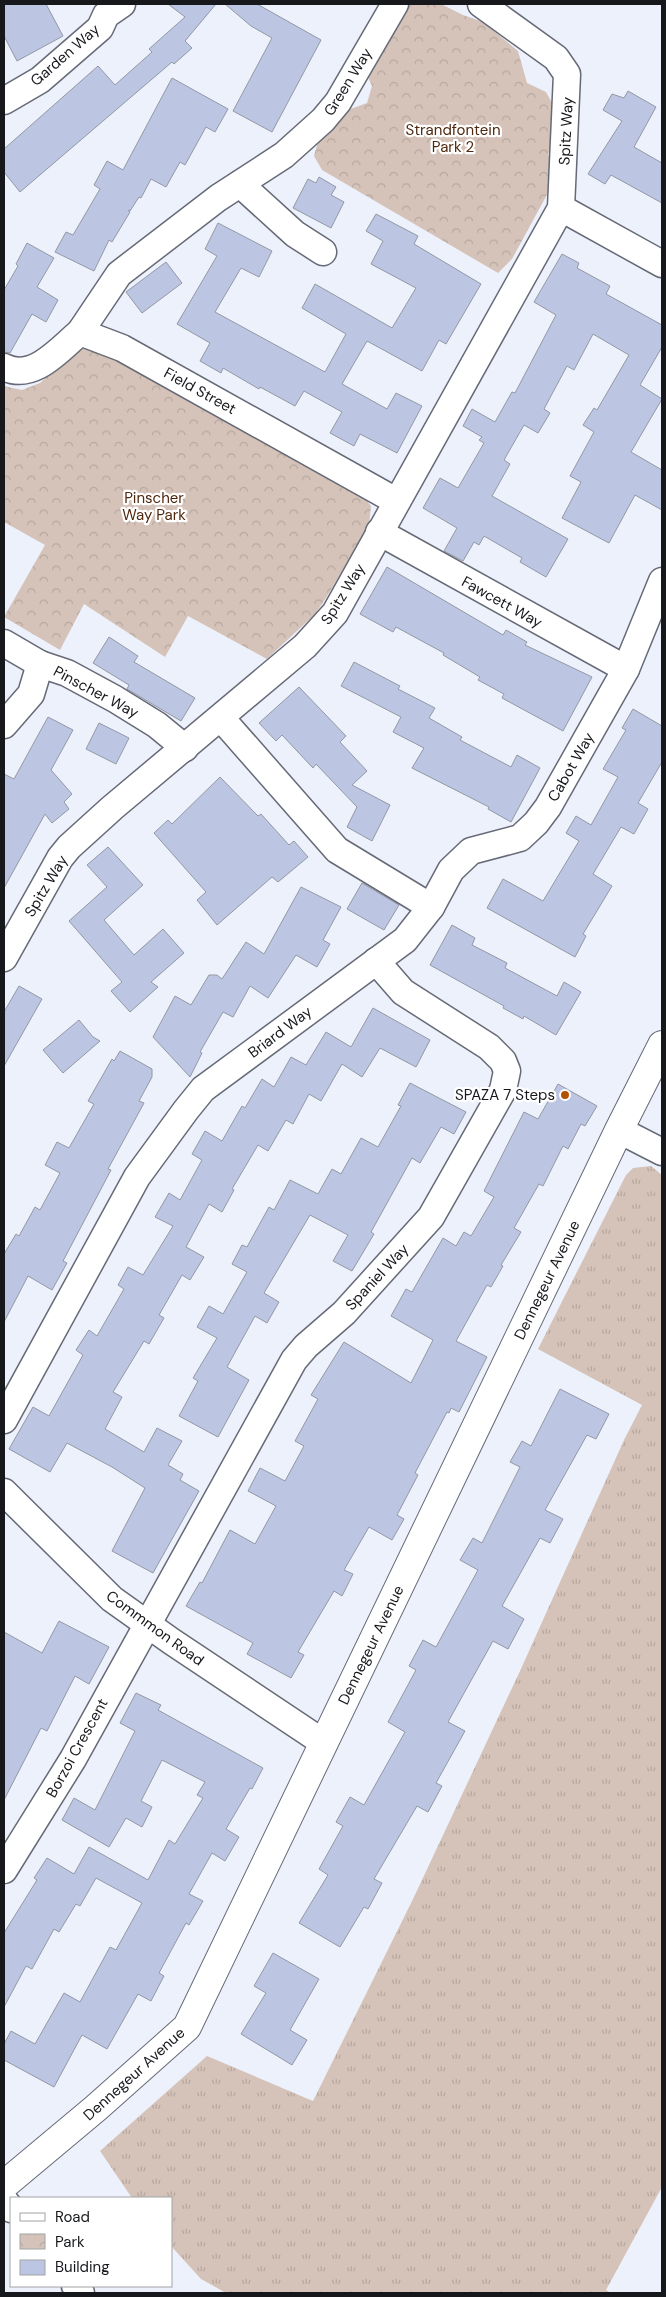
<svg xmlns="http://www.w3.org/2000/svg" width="666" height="2297" font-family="'DM Sans',sans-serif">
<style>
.grass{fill:url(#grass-tufts)}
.park{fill:url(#park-crowns)}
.building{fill:#bcc6e2;stroke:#9398a5}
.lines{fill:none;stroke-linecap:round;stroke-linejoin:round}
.minor-casing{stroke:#666a76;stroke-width:29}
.tertiary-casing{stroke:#666a76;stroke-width:30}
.minor{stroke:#fff;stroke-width:26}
.tertiary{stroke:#fff;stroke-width:28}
.poi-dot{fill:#b15202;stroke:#fff;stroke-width:2}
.labels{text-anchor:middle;stroke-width:4.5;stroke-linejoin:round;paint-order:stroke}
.street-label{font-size:15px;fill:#16181c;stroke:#fff}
.park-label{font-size:15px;fill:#4f270e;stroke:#fff}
.poi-label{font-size:15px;fill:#16181c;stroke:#fff;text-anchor:end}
</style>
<defs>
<pattern id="grass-tufts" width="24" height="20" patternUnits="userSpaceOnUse" patternTransform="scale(1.25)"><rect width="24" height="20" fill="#d5c3b9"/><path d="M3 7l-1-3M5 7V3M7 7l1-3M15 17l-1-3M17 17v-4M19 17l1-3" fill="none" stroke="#b6a79e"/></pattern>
<pattern id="park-crowns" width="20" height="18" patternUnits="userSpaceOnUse" patternTransform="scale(1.25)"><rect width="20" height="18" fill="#d5c3b9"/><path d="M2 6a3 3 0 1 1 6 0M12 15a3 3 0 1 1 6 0" fill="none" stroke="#b6a79e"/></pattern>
</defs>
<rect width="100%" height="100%" fill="#edf1fc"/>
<path class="grass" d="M651 1166 662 1175V2187L606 2290 611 2293H226L201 2279 171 2246V2198H132L100 2151 207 2056 313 2101 414 1897 520 1671 624 1440 642 1405 538 1349 626 1175 633 1168Z"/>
<g class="park">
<path d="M406 4H441L463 15 483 22 518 51 527 83 546 92 559 116 554 142 548 154 552 164 549 191 512 259 498 273 322 170 314 156 319 138 342 112 367 103 372 86 366 73Z"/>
<path d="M79 347H99L357 488 371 506 369 526 326 598 315 614 267 659 188 616 165 657 84 604 60 650 4 617 45 545 4 522V386L22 390 40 383Z"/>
</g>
<g class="building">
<path d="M4 4H46L63 36 17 61 4 36Z"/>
<path d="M168 4H216L185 41 192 48 174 64 172 62 20 192 4 172V149L98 66 115 85 152 52 149 49 185 17Z"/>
<path d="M225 4H257L321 40 272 132 233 111 272 38 251 26Z"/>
<path d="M172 78 228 109 215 132 206 127 185 165 180 162 166 187 151 179 141 198 139 197 130 211 128 210 130 212 112 242 109 240 94 271 55 252 66 232 73 235 100 189 94 185 107 161 123 170Z"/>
<path d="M628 91 656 107 634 147 662 163V203L611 175 605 184 588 174 622 121 603 110 612 94 624 98Z"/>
<path d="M319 177 336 187 331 195 344 202 331 228 293 208 308 179 316 183Z"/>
<path d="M376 214 418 236 414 244 481 284 446 344 439 340 422 371 367 341 342 384 387 409 396 393 422 406 397 453 360 434 354 446 330 433 342 412 304 391 295 406 260 387 259 389 223 368 221 373 200 361 210 343 177 324 217 256 205 249 218 223 272 251 259 277 241 268 215 312 325 372 346 334 302 308 315 284 392 328 416 288 371 264 383 241 366 231Z"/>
<path d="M27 243 54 258 37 287 58 300 46 322 32 314 10 353 4 352V290L18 266 16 264Z"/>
<path d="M562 254 579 263 577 268 610 286 606 294 662 325V347L640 385 662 399 631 452 662 470V510L635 495 609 543 562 518 581 482 570 476 594 432 583 425 594 408 597 410 629 355 593 334 574 370 567 366 544 409 550 413 538 433 524 425 504 460 510 464 492 496 568 539 546 577 520 562 522 558 484 536 479 545 474 542 463 561 444 551 457 528 423 508 440 478 458 488 484 443 479 440 482 437 463 426 472 409 495 422 512 392 515 393 556 315 534 302Z"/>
<path d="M166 262 182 283 142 313 126 292Z"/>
<path d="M387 567 503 635 506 630 527 642 525 645 592 677 563 731 502 698 504 694 478 680 480 677 443 655 444 653 396 627 393 632 360 614Z"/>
<path d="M109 637 138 656 134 662 195 698 181 721 127 689 129 685 93 663Z"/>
<path d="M354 662 400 686 398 689 435 708 429 718 462 737 460 740 511 767 517 755 540 768 511 822 488 809 489 807 412 768 424 748 393 732 401 717 341 686Z"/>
<path d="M299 687 346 736 340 742 367 771 352 785 390 805 372 841 347 827 357 807 316 764 313 768 282 735 276 741 259 723Z"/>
<path d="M633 709 662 726V762L638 803 648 809 634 834 621 827 593 874 612 886 583 934 586 936 575 957 487 908 503 879 543 901 579 841 566 833 576 816 591 825 618 777 603 769 626 730 622 728Z"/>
<path d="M48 717 73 730 51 770 72 794 64 802 69 809 52 823 45 814 4 888V774L14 779Z"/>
<path d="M99 723 129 738 116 764 86 749Z"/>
<path d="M220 777 258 816 261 814 289 845 294 841 308 857 278 882 272 877 217 925 197 900 206 892 154 833 168 820 172 824Z"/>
<path d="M108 847 143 885 104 920 134 955 163 929 184 953 151 982 158 987 130 1012 111 991 122 982 69 921 107 887 87 865Z"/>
<path d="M362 883 399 905 384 930 347 909Z"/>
<path d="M301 887 341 907 323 940 330 944 317 967 296 955 268 998 250 986 233 1017 223 1012 200 1052 202 1053 190 1077 153 1037 175 996 191 1005 209 975H217L222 979 246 942 264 954Z"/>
<path d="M452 925 475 938 472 945 507 963 505 968 557 996 564 982 581 992 556 1035 524 1016 523 1019 503 1008 504 1006 430 965Z"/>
<path d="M19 986 42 999 4 1066V1012Z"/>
<path d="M373 1008 430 1040 416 1067 380 1048 362 1077 342 1064 321 1101 309 1094 293 1124 286 1120 268 1151 258 1145 232 1189 234 1190 222 1212 209 1204 186 1247 204 1257 190 1280 182 1275 159 1315 164 1318 149 1344 144 1341 113 1392 122 1397 105 1429 144 1452 157 1428 182 1441 168 1465 183 1474 180 1480 199 1491 153 1573 112 1551 145 1488 112 1467 67 1443 50 1472 9 1449 33 1407 49 1416 83 1355 76 1350 89 1330 97 1336 124 1289 118 1285 128 1267 143 1275 173 1226 155 1217 169 1193 180 1200 202 1160 192 1154 205 1131 222 1141 242 1106 245 1108 262 1079 274 1087 291 1057 306 1065 326 1032 351 1047Z"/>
<path d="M79 1020 93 1037 100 1041 63 1073 43 1050Z"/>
<path d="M120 1051 152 1069V1077L139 1101 144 1103 108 1169 111 1170 63 1261 67 1263 52 1290 28 1276 4 1322V1254L16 1234 19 1236 35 1207 40 1210 60 1173 45 1165 57 1142 69 1148 94 1104 88 1101 112 1059 114 1061Z"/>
<path d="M410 1083 466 1112 454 1134 441 1127 420 1163 412 1158 371 1232 374 1234 352 1271 333 1261 348 1235 310 1215 264 1293 279 1302 267 1323 255 1316 227 1367 249 1380 218 1437 179 1416 198 1381 193 1378 217 1338 197 1327 209 1306 223 1314 247 1272 232 1264 242 1245 247 1247 269 1207 274 1210 290 1180 318 1194 332 1169 341 1174 361 1138 378 1147 401 1106 398 1105Z"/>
<path d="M558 1084 597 1106 585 1126 581 1124 568 1149 563 1146 543 1186 539 1184 514 1228 521 1232 501 1265 503 1266 491 1287 487 1285 456 1341 487 1357 459 1412 451 1408 449 1413 447 1412 415 1473 418 1475 397 1515 404 1519 392 1540 369 1527 344 1570 353 1574 342 1596 334 1591 298 1652 304 1655 291 1678 247 1654 253 1643 186 1606 200 1582 202 1583 230 1530 255 1544 276 1506 248 1491 260 1468 285 1481 304 1446 295 1441 318 1399 311 1395 344 1342 411 1383 433 1340 391 1316 406 1289 412 1292 443 1238 456 1246 464 1232 471 1236 494 1197 484 1191 524 1112 538 1119Z"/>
<path d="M560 1389 609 1414 596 1439 587 1435 545 1510 563 1519 550 1543 540 1538 502 1606 524 1619 508 1649 493 1641 448 1722 465 1731 436 1783 442 1786 428 1812 417 1806 374 1879 382 1883 368 1909 364 1907 340 1947 299 1923 328 1875 319 1869 343 1826 336 1822 350 1797 364 1805 405 1732 388 1722 416 1670 409 1666 423 1640 436 1647 478 1570 460 1560 473 1538 482 1543 520 1467 510 1462 522 1441 531 1446Z"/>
<path d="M59 1621 109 1647 89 1684 75 1676 47 1731 41 1728 4 1800V1632L42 1653Z"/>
<path d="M136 1693 161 1705 158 1710 263 1768 252 1789 250 1788 226 1829 239 1837 225 1861 212 1853 189 1894 203 1901 189 1925 186 1923 159 1973 164 1976 151 2001 138 1994 107 2049 82 2035 54 2087 4 2060V2044L11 2031 35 2044 64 1993 80 2002 110 1947 116 1950 142 1903 96 1878 80 1906 76 1904 59 1932 54 1929 32 1969 26 1966 4 2007V1933L37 1880 34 1878 47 1858 74 1874 89 1847 148 1880 169 1840 175 1844 203 1798 197 1795 205 1782 162 1760 141 1801 152 1807 142 1827 126 1818 109 1847 62 1820 74 1798 95 1810 135 1731 120 1723Z"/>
<path d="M273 1953 319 1979 290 2030 307 2040 292 2065 241 2034 266 1993 254 1986Z"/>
</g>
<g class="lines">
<g class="minor-casing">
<g id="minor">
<path d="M4 101 40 80 100 28 106 15 122 4"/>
<path d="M240 184 295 234 323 252"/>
<path d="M561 208 662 264"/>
<path d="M80 332 119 274 218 198 284 155 323 120 338 102 395 4"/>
<path d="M4 367C33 382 60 349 80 332L122 348 396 501"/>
<path d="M379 532 626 669"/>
<path d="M4 643 40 664 67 673 115 699 157 725 185 748"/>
<path d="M221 718 337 850 431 907"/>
<path d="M4 725 31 694 40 664"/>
<path d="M4 958 60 858 69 847 112 808 305 646 335 613 561 208 567 74 556 58 481 4"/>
<path d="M619 1130 662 1152"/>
<path d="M4 1420 137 1177 186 1110 203 1089 405 940 431 907 451 870 471 851 520 838 536 823 548 807 626 669 662 581"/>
<path d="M4 1492 112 1599 171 1641 324 1743"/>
<path d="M4 1870 73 1759 294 1360 306 1346 344 1313 431 1217 503 1090 507 1071 503 1061 489 1047 403 992 376 961"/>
<path d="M4 2200 11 2209"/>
<path d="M75 2286 81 2293"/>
</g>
</g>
<g class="tertiary-casing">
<path id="tertiary" d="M4 2185 96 2108 187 2027 619 1130 662 1045"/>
</g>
<use href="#minor" class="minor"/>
<use href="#tertiary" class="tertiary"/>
</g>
<circle class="poi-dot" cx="565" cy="1095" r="5"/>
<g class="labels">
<g class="street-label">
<text transform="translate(65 55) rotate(-41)" y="5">Garden Way</text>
<text transform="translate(348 82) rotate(-58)" y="5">Green Way</text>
<text transform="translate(566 131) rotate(-87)" y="5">Spitz Way</text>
<text transform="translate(200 391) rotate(29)" y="5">Field Street</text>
<text transform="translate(343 594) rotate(-58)" y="5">Spitz Way</text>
<text transform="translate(502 602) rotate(29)" y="5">Fawcett Way</text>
<text transform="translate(96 692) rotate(28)" y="5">Pinscher Way</text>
<text transform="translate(571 767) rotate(-60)" y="5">Cabot Way</text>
<text transform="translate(46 886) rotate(-59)" y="5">Spitz Way</text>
<text transform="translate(280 1032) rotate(-37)" y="5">Briard Way</text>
<text transform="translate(377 1277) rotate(-47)" y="5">Spaniel Way</text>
<text transform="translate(547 1280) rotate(-64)" y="5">Dennegeur Avenue</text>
<text transform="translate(155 1628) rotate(36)" y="5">Commmon Road</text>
<text transform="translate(371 1645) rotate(-64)" y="5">Dennegeur Avenue</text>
<text transform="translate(77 1748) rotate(-61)" y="5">Borzoi Crescent</text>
<text transform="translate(134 2074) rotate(-42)" y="5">Dennegeur Avenue</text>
</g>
<g class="park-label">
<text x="453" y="135">Strandfontein<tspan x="453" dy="17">Park 2</tspan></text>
<text x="154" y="503">Pinscher<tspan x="154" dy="17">Way Park</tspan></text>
</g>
<g class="poi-label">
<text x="555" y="1100">SPAZA 7 Steps</text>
</g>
</g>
<rect width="666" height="2297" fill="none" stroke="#16181c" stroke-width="10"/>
<rect x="10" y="2197" width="162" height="90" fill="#ffffff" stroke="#a2a3a4"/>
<rect x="20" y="2213" width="25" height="8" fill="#ffffff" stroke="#a2a3a4"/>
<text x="55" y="2222" font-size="15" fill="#16181c">Road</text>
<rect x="20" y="2234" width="25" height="15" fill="url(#park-crowns)" stroke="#a2a3a4"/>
<text x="55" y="2247" font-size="15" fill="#16181c">Park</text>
<rect x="20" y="2260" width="25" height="15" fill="#bcc6e2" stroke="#a2a3a4"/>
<text x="55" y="2272" font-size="15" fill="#16181c">Building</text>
</svg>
